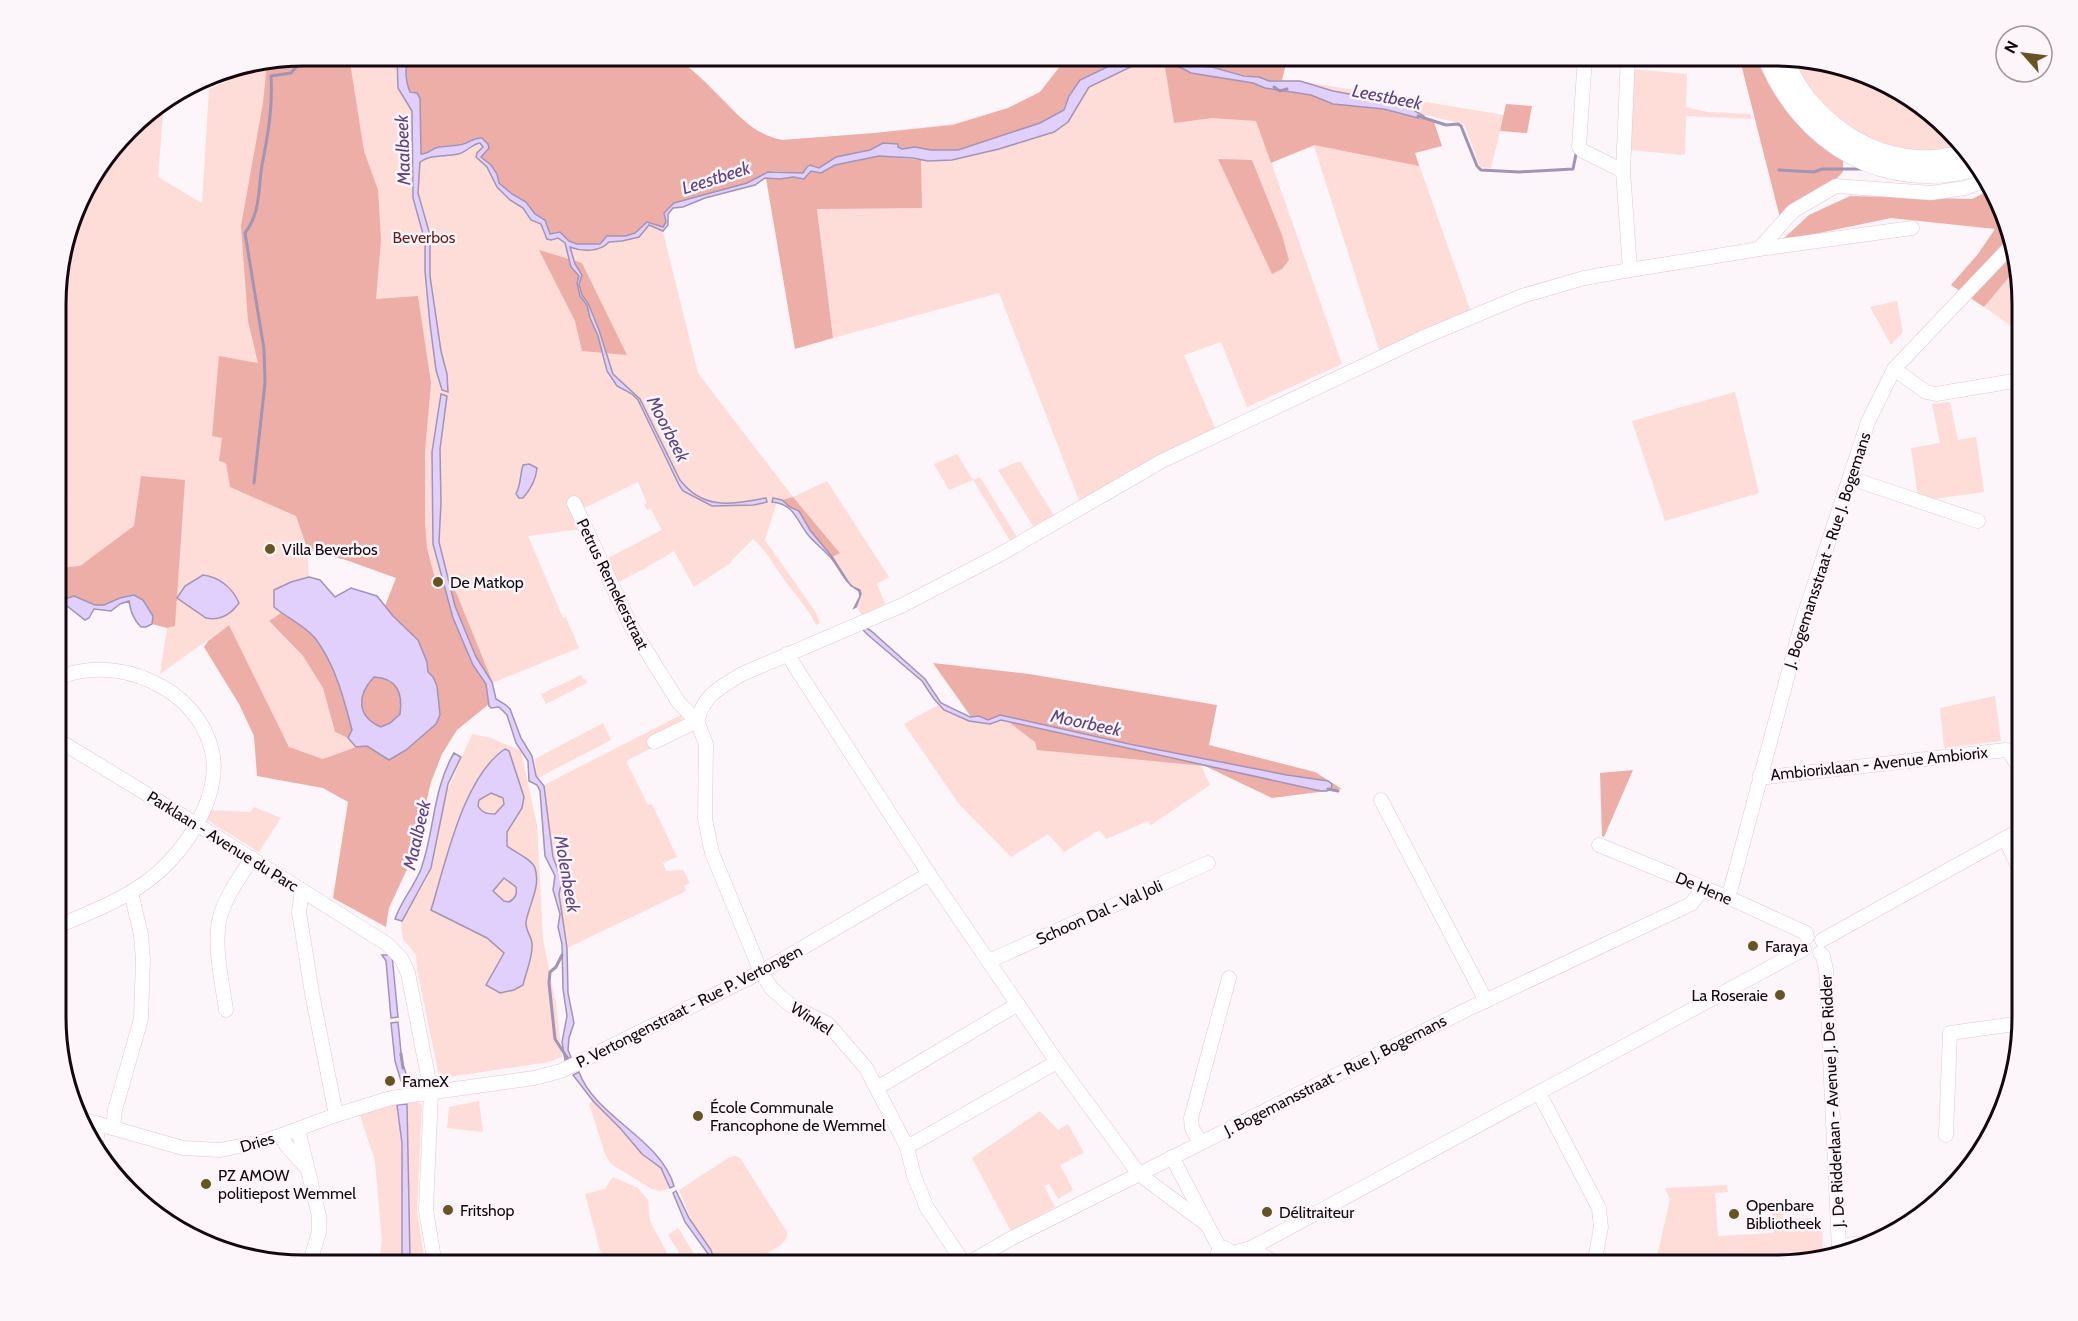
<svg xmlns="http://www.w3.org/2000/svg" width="2078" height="1321" font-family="Cabin,sans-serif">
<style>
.green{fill:#fedcd7}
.forest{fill:#edaea7}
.water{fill:#e0d0fb;stroke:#a294b4;stroke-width:1.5;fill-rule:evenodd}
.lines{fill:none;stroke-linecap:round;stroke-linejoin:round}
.stream{stroke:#a294b4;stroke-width:3}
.minor-casing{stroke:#e5c4d6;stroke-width:15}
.highway-casing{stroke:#e5c4d6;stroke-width:21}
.minor{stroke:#fff;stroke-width:14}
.highway{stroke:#fff;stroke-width:20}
.poi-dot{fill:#665523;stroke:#fcf5f9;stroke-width:2}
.labels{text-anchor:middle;stroke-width:5;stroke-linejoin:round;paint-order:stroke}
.park-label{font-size:16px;fill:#671e1a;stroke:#fcf5f9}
.poi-label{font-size:16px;fill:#13080f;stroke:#fcf5f9;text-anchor:start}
.street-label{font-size:16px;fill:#13080f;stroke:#fcf5f9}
.water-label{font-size:18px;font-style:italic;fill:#5d4383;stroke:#fcf5f9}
.rim{fill:none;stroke:#13080f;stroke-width:3}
</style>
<rect width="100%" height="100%" fill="#fcf5f9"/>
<g class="green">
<path d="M304 56H675C688 67 702 78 714 91 736 112 751 134 782 140L875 133 953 124 1008 108 1040 92 1061 65 1078 56H1288L1282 80 1300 81 1504 115 1491 168 1480 167 1464 124 1421 114 1424 116 1421 118 1415 153 1471 312 1380 353 1314 146 1271 162 1342 364 1247 407 1221 342 1184 355 1216 430C1170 452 1122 473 1080 503L999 293 833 338 817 209H771L766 178 755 185 705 198 683 207 673 208 668 214V225L663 232 698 373 793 497 827 481 889 577 877 584 885 604 862 615 856 606 861 591 849 584 832 557 840 552 793 497 781 503 777 502 765 540 815 611 820 623 816 625C808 608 796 596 785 581 774 566 767 551 753 539L731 561 732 562 694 587 674 551 642 570 614 584 604 560 662 530 651 509 647 510 644 505 647 503 638 482 580 510 582 529 528 536 563 618 566 617 579 648 492 683 452 635 433 573 307 545 309 577 291 582 274 590V607L281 613 269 622 303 656 323 688 335 732 348 738 356 747 323 759 289 747 229 625 160 674 167 628 175 626 158 555 58 573V272L81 194 128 133 163 114 158 177 202 203 209 89 267 63Z"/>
<path d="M1790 58 1839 64 1912 97 1960 148 1932 154 1888 149 1842 125 1816 99Z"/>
<path d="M1632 69 1687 74 1686 107 1707 112 1750 114 1752 119 1686 116 1685 155 1629 150Z"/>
<path d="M2016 269C2020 282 2025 297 2022 312 2021 318 2018 324 2018 331L1984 307Z"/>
<path d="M1897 301 1903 332 1891 345 1870 307Z"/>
<path d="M1735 392 1759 493 1665 521 1632 421Z"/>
<path d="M1950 402 1958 440 1976 437 1984 492 1927 500 1918 498 1911 448 1940 443 1932 404Z"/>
<path d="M957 454 973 480 980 477 1018 539 1011 542 973 480 949 490 934 464Z"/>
<path d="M1020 461 1055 517 1035 529 998 470Z"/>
<path d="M581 675 583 680 586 679 587 683 546 704 541 694Z"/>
<path d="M1995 696 2001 741 1944 748 1940 708Z"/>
<path d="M938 705C959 722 974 721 1000 720L1200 764 1210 785 1151 825 1148 821 1106 839 1099 830 1064 852 1048 834 1011 857 959 804 904 724Z"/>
<path d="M681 715 684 724 655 746 626 761 648 805 652 804 677 857 663 863 666 871 683 870 690 883 684 886 686 891 567 948 559 894 562 883 553 857 544 785Z"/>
<path d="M603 723 611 740 538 778 536 776 535 759Z"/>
<path d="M472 734 491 738 521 751 537 825 543 939 556 1004 562 1057 549 1062 442 1078 438 1071 417 969 416 955 403 939 401 923 428 877 434 859 445 796Z"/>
<path d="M254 807 281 818 259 852 204 818 208 810 250 812Z"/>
<path d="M479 1101 483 1132 447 1128 449 1107Z"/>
<path d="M593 1101 620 1128 642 1154 661 1168 670 1188 661 1191 652 1189 611 1164 605 1154 589 1103Z"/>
<path d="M417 1102 422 1105 417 1211 424 1256 416 1258 417 1265H379L382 1240 375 1161 360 1115 393 1105Z"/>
<path d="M1040 1111 1058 1130 1068 1124 1084 1153 1060 1165 1073 1190 1058 1199 1049 1184 1044 1186 1055 1207 1011 1231 972 1158Z"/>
<path d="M735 1156 740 1158 787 1232C790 1252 735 1265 720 1265L690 1217 679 1190 730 1157Z"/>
<path d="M613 1177 638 1188 648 1200 650 1220 654 1229 674 1265H561L559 1260 581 1255 583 1263 602 1258 585 1194 605 1189Z"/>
<path d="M1727 1185 1728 1192 1715 1193 1718 1236 1773 1233 1772 1209H1783V1219L1822 1218 1823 1255 1790 1265H1655L1670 1199 1665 1188Z"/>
<path d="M678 1228 699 1262 694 1265H687L668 1235Z"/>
</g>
<g class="forest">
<path d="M304 56H349L364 151 378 190 381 240 376 299 418 296 431 383 425 451V523L427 548 436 583 453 585 493 683 489 704 457 730 442 754 431 782 414 854 389 908 386 927 333 898 348 802 323 788 257 776 254 736 239 704 204 647 208 641 229 625 289 747 323 759 356 747 367 745 378 753 406 750 436 724 440 715 437 686 433 677 428 672 427 662 418 640 393 616 385 606 396 578 346 560 308 550 296 516 230 487 226 463 219 461 222 438 212 436 219 356 258 363 248 321 241 226 263 103 267 64Z"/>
<path d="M408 56H675C688 67 702 78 714 91 736 112 751 134 782 140L875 133 953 125 1008 108 1040 92 1061 65 1078 56H1130L1080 80 1069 96 1064 110 1040 123 958 150H931L915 147 902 149 894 143 879 145 870 150 835 157 819 168 814 166 807 167 804 173 774 171 765 173 747 183 674 203 664 213 666 222 663 227 647 222C644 224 641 229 638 232 628 239 588 247 577 244 568 242 565 235 556 232L551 235 543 218 535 214 526 202 512 194 499 183 497 173 481 157 489 148 485 141 476 138C462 145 453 145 439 147 432 148 429 154 421 154L420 98 413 91 409 92C405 80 404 68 408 56Z"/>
<path d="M1180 56H1288L1282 80 1269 81 1212 67 1197 66Z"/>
<path d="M1739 56H1762L1843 157V172L1833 182 1780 218Z"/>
<path d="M1164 61 1176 65 1191 73 1253 83 1265 88 1311 95 1333 104 1379 108 1418 118 1433 119 1442 146 1415 153 1419 166 1314 145 1271 163 1256 121 1212 118 1174 123Z"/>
<path d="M1506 104 1532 106 1527 133 1500 131Z"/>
<path d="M879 156 921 160 922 208 817 209 833 338 795 349 766 178H805L811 171 821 173 835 165Z"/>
<path d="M1218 159 1252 160 1282 235 1289 260 1282 269 1272 274Z"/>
<path d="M1992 189 2016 269 1984 307 1951 285 1978 254 1995 229 1891 218 1781 241 1809 215 1850 196 1972 199Z"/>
<path d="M539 250 582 263 627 355 582 351 575 321Z"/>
<path d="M141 476 185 480 175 626 167 628 152 624 153 616C144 606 132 593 117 600 111 603 106 606 99 605 78 602 82 594 58 601V568L80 566 134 526Z"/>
<path d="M793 497 840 553 832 557 810 530 804 518 796 509 790 507 782 500Z"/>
<path d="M281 613C292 620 306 627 315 638 335 663 344 700 352 730L348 738 335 732 323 688 303 656 269 621Z"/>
<path d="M933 663 1029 674 1217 705 1209 745 1315 772 1342 789 1272 798 1205 766 1037 750 1035 742 1005 719 974 721Z"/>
<path d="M374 677C397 678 402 693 400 714L390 723 381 727C356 716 357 695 374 677Z"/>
<path d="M1633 770 1604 837 1602 836 1600 773Z"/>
</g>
<g class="water">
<path d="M397 56H408C405 68 405 80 410 92L417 93 420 98 421 154C429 154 432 148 439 147 447 146 455 146 463 144 471 142 474 137 482 138L488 144 489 148 481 157 491 165 497 174 499 183 512 194 526 202 535 214 545 220 550 234 560 232 569 241 577 244H600L607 236H626L635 233 647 222 663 227 666 222 664 213 674 203 747 183 768 172 803 173 807 167 810 165 819 168 836 157 870 150 883 143 898 144V147L902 149 915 147 931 150H958L1040 123 1064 110 1069 96 1080 80 1130 56H1180L1197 66 1212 67 1244 76 1259 77 1269 81H1300L1333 91 1393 102 1408 107 1424 116 1418 118 1384 109 1333 104 1311 95 1265 88 1253 83 1191 73 1176 65 1149 58 1089 87 1068 122 1054 132 999 149 952 160 928 161 913 158 879 156 835 165 821 173 811 171 804 179 793 177 780 179 765 178 755 185 705 198 683 207 673 208 668 214V225L663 231 649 225 639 237 622 241 609 242C600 252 582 252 570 247L575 264 582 275 579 284 582 295 588 303 599 330 613 374 640 399 680 480C704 511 732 504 766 498L767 502 754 505 712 506 683 491 679 485 638 400 632 394 617 386 607 371 598 336 590 318 587 305 580 296 577 283 579 276 571 267 565 243 558 238 551 240 547 239 541 224 531 220 523 208 510 200 497 187 487 167 476 157 477 153 483 147 480 143C472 144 467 152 458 154 445 157 431 154 420 162L418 193 430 235V276L441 351 447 374 448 392 442 390 436 370 430 324 425 271V241L413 198 412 111 398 88Z"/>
<path d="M441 394 447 396 440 449 441 503 439 542 455 606 476 657 492 682 496 699 506 705 510 709 521 738 532 756 536 776 544 786 553 857 562 880 559 894 567 948 568 993 574 1023 569 1038 568 1050 571 1057 565 1060 562 1042 567 1016 563 989 562 944 558 927 560 914 553 890 555 876 545 856 540 791 537 785 529 781 528 761 516 743 507 715 499 707 491 708 489 706 486 684 473 665 453 618 433 544 432 452Z"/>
<path d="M529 464 537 468C536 479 530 490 523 498H519L516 494C521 484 520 475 523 465Z"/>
<path d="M773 498 782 500 790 507 799 511 810 530 833 558 847 580 851 586 860 590 861 594 856 607 854 608 860 596 859 591C843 581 843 574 832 559 825 551 816 544 809 536 797 522 795 504 772 502Z"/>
<path d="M203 575C219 577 232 587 239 603 231 614 220 621 206 618L177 598 185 586Z"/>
<path d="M309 577 320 580 335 597 351 588 377 596 393 616 418 640 427 662 428 672 433 677 437 686 440 715 436 724 406 750 389 760 367 746 356 747 348 738 352 730C344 699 335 664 315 638 304 625 287 618 274 607V590L291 582ZM374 677C397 678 403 693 400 714L390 723 381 727C356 716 357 695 374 677Z"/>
<path d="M134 595 143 600 153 616 152 624 146 627H141C133 619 131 612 129 601L120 604 111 611 94 609 89 618 85 620 67 606H58V601L74 596 95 605H104L120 598Z"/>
<path d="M863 627 870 630 925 679 941 703 970 717 979 716 988 720 1000 715 1129 744 1287 775 1328 781 1332 784 1331 789 1327 791H1321L1001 720 990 724 969 721 944 710 934 699 922 681 868 635 861 628Z"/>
<path d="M505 749 509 751 524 797 522 808 507 832V846C514 852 532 859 535 868 541 887 529 904 526 922 525 930 532 937 532 944 533 957 526 972 523 985L514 990 500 993 486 985 504 953 487 938 431 910C446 862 463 777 505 749ZM491 793 503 798 504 804 495 814C487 814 482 813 478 806L479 800ZM504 878 516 887C517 894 516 898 509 902L504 901 493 891Z"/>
<path d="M454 753 461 757 448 784 431 868 402 921 395 919C401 901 414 887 421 869 435 830 432 791 454 753Z"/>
<path d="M382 955H392L398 1017 391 1018 386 961Z"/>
<path d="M398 1022 402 1062 409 1082 401 1081 395 1061 391 1023Z"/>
<path d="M579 1072C595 1117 661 1139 674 1186L670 1188 661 1168 642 1154 620 1128 593 1101 573 1075Z"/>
<path d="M407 1104 410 1257V1265H402V1143L397 1105Z"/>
<path d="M676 1191 689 1218 711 1250 716 1265H711L709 1255 685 1222 673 1193Z"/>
</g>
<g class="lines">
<g class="stream">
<path d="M1274 87 1280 91 1287 89"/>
<path d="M1418 116 1446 125 1458 124 1461 126 1477 166 1481 170 1519 172 1573 169 1576 154"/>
<path d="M1779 170 1814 172 1822 169H1862"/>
<path d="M254 483 265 383 264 349 245 233C261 212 258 189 262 165 268 135 273 106 271 76L291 73 297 66 300 57 311 56"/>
<path d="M1328 789 1338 791"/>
<path d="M562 955 556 967 550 972 549 983 555 1039 568 1059"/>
<path d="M401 1054 403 1068"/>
</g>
<g class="minor-casing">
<g id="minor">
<path d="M1585 56 1579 147 1583 151 1623 171"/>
<path d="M1628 57 1623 171 1630 270"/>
<path d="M134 125 145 119"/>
<path d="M1759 249 1793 211 1836 186 1931 193 1965 188 1989 179"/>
<path d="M1894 369 1926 392 1936 394 2014 381"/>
<path d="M1850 478 1978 521"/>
<path d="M574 503 632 628 679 703 697 721 706 744 705 819 712 853 761 972 772 989 790 1005 828 1024 866 1068 907 1147 914 1176 927 1208 965 1265"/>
<path d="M787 654 929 874 1057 1062 1139 1174 1206 1224"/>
<path d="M58 678C115 653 198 687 212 751 221 790 194 836 168 863 139 894 96 910 58 926"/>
<path d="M697 721C705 694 717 690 740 675L903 605 999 555 1162 461 1424 337 1522 296 1584 278 1630 270 1759 249 1912 228"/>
<path d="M58 740 219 838 387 944 401 958 408 973 431 1092 426 1210 435 1265"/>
<path d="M654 742 697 721"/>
<path d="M1760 775 1767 777 2006 750 2009 751 2022 773"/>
<path d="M1381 800 1486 1001"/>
<path d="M2005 838 2022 875"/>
<path d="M1599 845 1736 901 1806 933 1807 937"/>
<path d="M302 890 299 912 312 993 336 1115"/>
<path d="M1726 898 1731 888 1802 622 1868 422 1894 369 2010 247"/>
<path d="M1822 940 2022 829"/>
<path d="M1820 953 1823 956 1826 970 1839 1250"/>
<path d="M989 961 1208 863"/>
<path d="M226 1010C222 981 214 949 219 921 224 898 240 877 252 858"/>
<path d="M877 1088 1018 1004"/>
<path d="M1539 1093 1599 1208 1601 1227 1594 1265"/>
<path d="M81 1119 183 1148 220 1150 265 1141 336 1115 391 1098 534 1078 561 1071 761 972 929 874"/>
<path d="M113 1128 115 1110 141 1019 143 960 141 935 131 892"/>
<path d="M298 1129 319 1216V1232L309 1265"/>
<path d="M282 1135 286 1145 306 1167"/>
<path d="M1946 1135 1950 1033 2022 1023"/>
<path d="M1200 1142 1192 1128 1191 1118 1229 978"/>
<path d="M907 1147 1057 1062"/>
<path d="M95 1148 99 1124"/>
<path d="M1172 1157 1220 1249"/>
<path d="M1839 1246 1864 1243"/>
<path d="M1251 1248 1278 1265"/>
<path d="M965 1265 1010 1239 1468 1009 1691 904 1704 888"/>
<path d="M1223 1265 1218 1262 1216 1257 1220 1249 1225 1248 1232 1253 1251 1248 1268 1239 1804 949"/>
</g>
</g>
<g class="highway-casing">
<g id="highway">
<path d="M1767 56C1802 143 1884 192 1977 166"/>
<path d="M1782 56C1801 108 1851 151 1906 159 1927 162 1946 159 1966 155"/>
</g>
</g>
<use href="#minor" class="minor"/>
<use href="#highway" class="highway"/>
</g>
<g class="poi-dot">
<circle cx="270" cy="549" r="6"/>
<circle cx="438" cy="582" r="6"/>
<circle cx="1753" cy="946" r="6"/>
<circle cx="1780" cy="995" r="6"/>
<circle cx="390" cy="1081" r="6"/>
<circle cx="698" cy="1116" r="6"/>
<circle cx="206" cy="1184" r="6"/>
<circle cx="448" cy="1210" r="6"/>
<circle cx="1267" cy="1212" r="6"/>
<circle cx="1734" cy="1214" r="6"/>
</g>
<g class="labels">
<g class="park-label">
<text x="424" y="243">Beverbos</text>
</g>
<g class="poi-label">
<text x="282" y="555">Villa Beverbos</text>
<text x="450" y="588">De Matkop</text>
<text x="1765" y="952">Faraya</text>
<text x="1768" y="1001" text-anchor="end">La Roseraie</text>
<text x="402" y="1087">FameX</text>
<text x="710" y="1113">École Communale<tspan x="710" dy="18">Francophone de Wemmel</tspan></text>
<text x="218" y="1181">PZ AMOW<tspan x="218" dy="18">politiepost Wemmel</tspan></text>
<text x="1746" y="1211">Openbare<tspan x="1746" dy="18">Bibliotheek</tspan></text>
<text x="460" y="1216">Fritshop</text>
<text x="1279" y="1218">Délitraiteur</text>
</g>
<g class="street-label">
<text transform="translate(1827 550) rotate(-72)" y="6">J. Bogemansstraat - Rue J. Bogemans</text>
<text transform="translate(613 584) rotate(64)" y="6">Petrus Remekerstraat</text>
<text transform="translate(1879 763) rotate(-6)" y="6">Ambiorixlaan - Avenue Ambiorix</text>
<text transform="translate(223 841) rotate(32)" y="6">Parklaan - Avenue du Parc</text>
<text transform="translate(1704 888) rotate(23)" y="6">De Hene</text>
<text transform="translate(1099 912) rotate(-24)" y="6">Schoon Dal - Val Joli</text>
<text transform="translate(689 1006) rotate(-27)" y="6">P. Vertongenstraat - Rue P. Vertongen</text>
<text transform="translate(812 1018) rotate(33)" y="6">Winkel</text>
<text transform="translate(1335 1075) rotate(-27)" y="6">J. Bogemansstraat - Rue J. Bogemans</text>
<text transform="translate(1832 1101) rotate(-93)" y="6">J. De Ridderlaan - Avenue J. De Ridder</text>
<text transform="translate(257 1142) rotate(-16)" y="6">Dries</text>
</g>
<g class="water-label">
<text transform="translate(1387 97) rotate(11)" y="6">Leestbeek</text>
<text transform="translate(403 150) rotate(-92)" y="6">Maalbeek</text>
<text transform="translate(716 178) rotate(-18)" y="6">Leestbeek</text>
<text transform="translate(668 429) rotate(63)" y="6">Moorbeek</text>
<text transform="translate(1086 723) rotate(12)" y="6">Moorbeek</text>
<text transform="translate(417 835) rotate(-77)" y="6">Maalbeek</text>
<text transform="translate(567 874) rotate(80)" y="6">Molenbeek</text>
</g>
</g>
<path d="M0 0H2078V1321H0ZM304 66H1774A238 238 0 0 1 2012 304V1017A238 238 0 0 1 1774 1255H304A238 238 0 0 1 66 1017V304A238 238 0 0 1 304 66Z" fill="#fcf5f9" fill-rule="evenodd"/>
<path class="rim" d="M304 66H1774A238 238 0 0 1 2012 304V1017A238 238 0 0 1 1774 1255H304A238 238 0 0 1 66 1017V304A238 238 0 0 1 304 66Z"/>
<g transform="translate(2024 54) rotate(298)"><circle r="28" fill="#fcf5f9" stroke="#9f969b" stroke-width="1.5"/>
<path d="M0-4.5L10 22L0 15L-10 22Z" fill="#665523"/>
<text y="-9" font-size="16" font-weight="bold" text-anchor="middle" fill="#13080f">N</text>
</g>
</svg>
